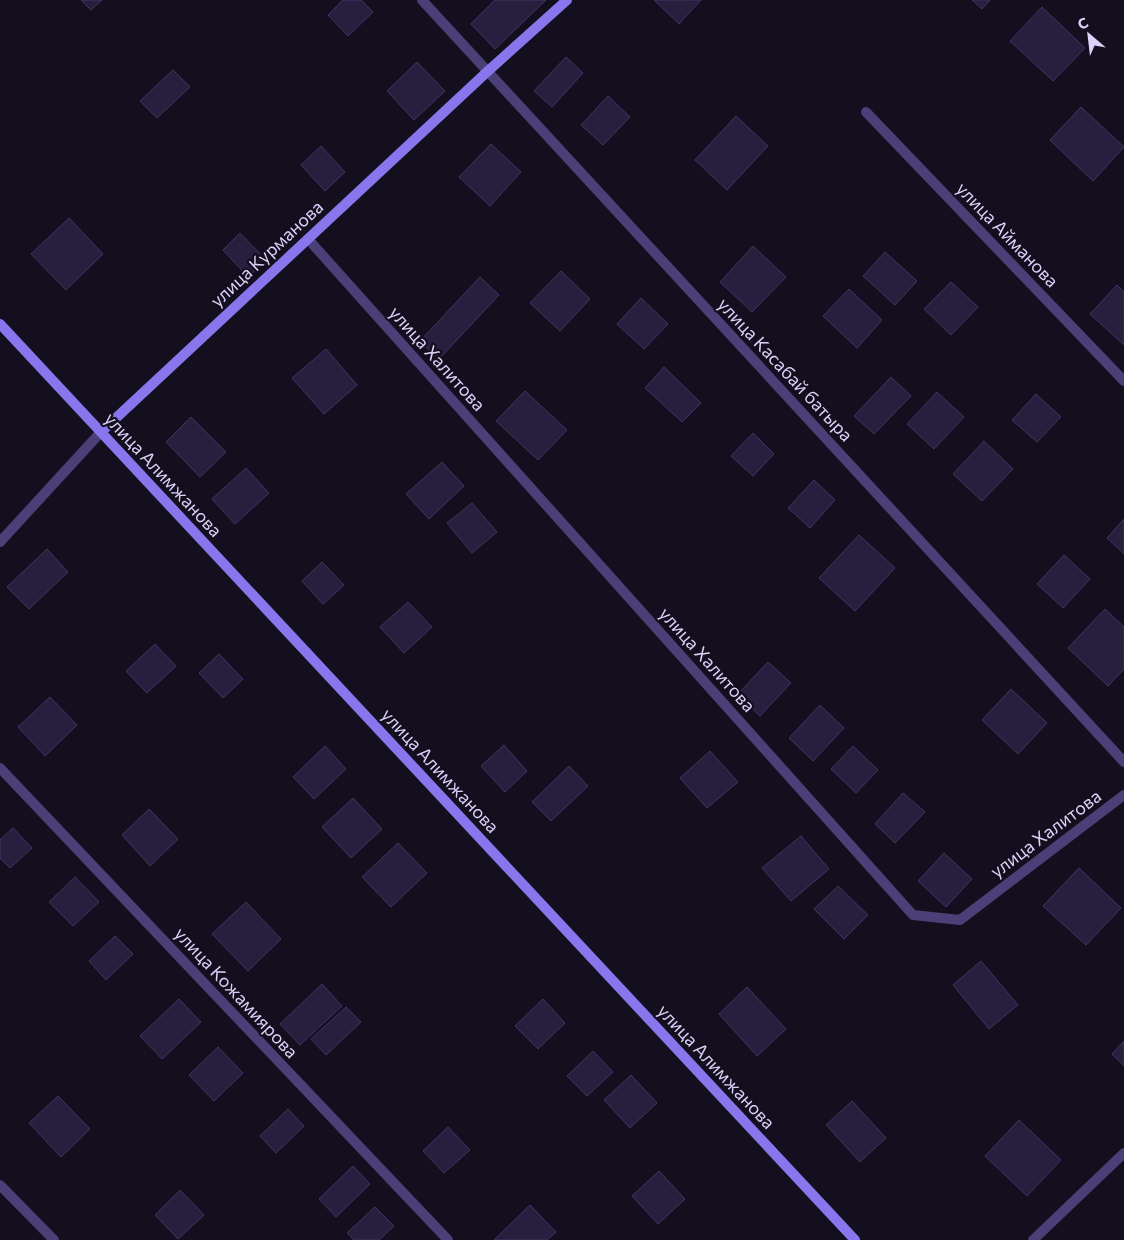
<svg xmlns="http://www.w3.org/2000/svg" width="1124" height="1240" font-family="Commissioner,sans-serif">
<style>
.building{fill:#281e3d;stroke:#436}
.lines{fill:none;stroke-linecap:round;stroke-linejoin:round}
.street{stroke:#4a4077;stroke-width:10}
.secondary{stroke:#8976ed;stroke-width:10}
.labels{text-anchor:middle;stroke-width:4.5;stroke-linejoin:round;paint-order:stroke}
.street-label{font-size:18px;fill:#dcd2f9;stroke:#140f1e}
</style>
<rect width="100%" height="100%" fill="#140f1e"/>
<g class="building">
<path d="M81 0H102L91 10Z"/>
<path d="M343 0H361L373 12 348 36 328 15Z"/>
<path d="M495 0H546L495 49 471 24Z"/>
<path d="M654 0H701L679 24Z"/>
<path d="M972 0H990L982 9Z"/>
<path d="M1042 7 1085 48 1053 81 1010 41Z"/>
<path d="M566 57 583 73 552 107 534 91Z"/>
<path d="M417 62 445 91 414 120 387 91Z"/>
<path d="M173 70 190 87 157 118 140 101Z"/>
<path d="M608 96 630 117 603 145 581 125Z"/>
<path d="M1081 107 1124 147 1093 181 1050 140Z"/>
<path d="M736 116 768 146 727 190 695 160Z"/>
<path d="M491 144 521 172 490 206 459 177Z"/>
<path d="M321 146 345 172 325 191 301 165Z"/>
<path d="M69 218 103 254 66 290 31 254Z"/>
<path d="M240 233 266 260 248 277 223 250Z"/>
<path d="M753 246 786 277 752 312 720 282Z"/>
<path d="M885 252 917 281 895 305 863 276Z"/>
<path d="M561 271 590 299 560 331 530 303Z"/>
<path d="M480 277 499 295 439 359 420 341Z"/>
<path d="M951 282 978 307 951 335 924 309Z"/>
<path d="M1117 285 1124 292V345L1090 314Z"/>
<path d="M849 289 882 320 857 348 823 316Z"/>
<path d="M641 298 668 324 644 349 617 324Z"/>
<path d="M326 349 357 385 324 414 292 378Z"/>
<path d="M664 367 701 403 682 422 645 388Z"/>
<path d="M891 377 911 396 874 434 854 416Z"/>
<path d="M525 391 567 430 538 460 496 421Z"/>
<path d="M937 392 964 417 934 449 907 424Z"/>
<path d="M1036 394 1061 417 1037 442 1012 420Z"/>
<path d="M191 417 226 452 200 477 166 442Z"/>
<path d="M753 433 774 454 753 476 731 456Z"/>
<path d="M984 441 1013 469 982 501 953 474Z"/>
<path d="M442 462 464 486 429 519 406 494Z"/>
<path d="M246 468 269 493 235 524 212 499Z"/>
<path d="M814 480 835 500 810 528 788 508Z"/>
<path d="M472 503 497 532 472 553 447 523Z"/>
<path d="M1124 519V554L1107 538Z"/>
<path d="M859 535 895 568 855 611 819 578Z"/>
<path d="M47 549 68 572 29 609 7 587Z"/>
<path d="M1064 555 1090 579 1063 608 1037 584Z"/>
<path d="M322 562 344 585 323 604 302 581Z"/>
<path d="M408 602 432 627 404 653 380 627Z"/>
<path d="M1105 609 1124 627V669L1108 686 1068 648Z"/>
<path d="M155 644 176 666 147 693 126 671Z"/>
<path d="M219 654 243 679 223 698 199 673Z"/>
<path d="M768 662 791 683 760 716 737 695Z"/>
<path d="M1011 689 1047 723 1018 754 982 720Z"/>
<path d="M50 697 77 725 45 756 18 727Z"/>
<path d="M820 705 844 728 813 761 789 738Z"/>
<path d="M504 745 527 771 505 792 481 766Z"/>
<path d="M325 746 346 769 314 799 293 777Z"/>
<path d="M853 746 878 770 856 793 831 769Z"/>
<path d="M710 751 738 782 707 808 680 778Z"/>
<path d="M569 766 588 786 551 821 532 802Z"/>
<path d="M903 793 925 812 895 843 875 824Z"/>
<path d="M353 798 382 829 351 858 322 827Z"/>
<path d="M149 809 178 839 150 866 122 835Z"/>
<path d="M13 828 32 848 10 868 0 858V840Z"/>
<path d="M801 836 829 869 791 901 762 868Z"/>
<path d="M398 843 427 873 391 907 362 877Z"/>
<path d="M944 853 972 879 946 907 918 881Z"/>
<path d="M1079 868 1121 908 1086 945 1043 906Z"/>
<path d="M75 877 99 902 73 926 49 902Z"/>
<path d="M838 886 868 915 844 939 814 909Z"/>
<path d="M246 902 281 939 248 971 212 934Z"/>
<path d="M115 936 133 954 106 980 89 961Z"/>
<path d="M981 961 1018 1005 989 1029 953 985Z"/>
<path d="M322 984 342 1006 300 1045 280 1024Z"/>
<path d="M747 987 786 1029 757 1056 719 1014Z"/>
<path d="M179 999 201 1022 162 1059 140 1036Z"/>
<path d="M543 999 565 1023 538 1049 515 1026Z"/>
<path d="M346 1007 361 1022 326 1055 311 1039Z"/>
<path d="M1124 1041V1066L1112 1054Z"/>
<path d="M218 1047 243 1073 214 1101 189 1075Z"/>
<path d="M593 1051 613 1072 587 1096 567 1076Z"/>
<path d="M631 1075 657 1103 630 1128 604 1100Z"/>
<path d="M58 1096 90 1129 61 1157 29 1123Z"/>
<path d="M852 1101 886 1138 860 1162 826 1125Z"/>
<path d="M288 1109 304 1126 276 1153 260 1136Z"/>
<path d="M1019 1120 1061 1160 1027 1196 985 1156Z"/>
<path d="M448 1127 470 1150 444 1173 423 1151Z"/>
<path d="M353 1166 370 1184 336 1217 319 1199Z"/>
<path d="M659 1171 685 1199 658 1224 632 1196Z"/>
<path d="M180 1190 204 1215 178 1239 155 1215Z"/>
<path d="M530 1205 556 1232 547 1240H494Z"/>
<path d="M375 1207 394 1226 379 1240H354L347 1233Z"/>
</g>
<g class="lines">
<g class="street">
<path d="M422 0 1124 762"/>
<path d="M866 112 1124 381"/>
<path d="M308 239 913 915 960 920 1124 795"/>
<path d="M0 542 101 432"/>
<path d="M0 768 448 1240"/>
<path d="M0 1185 54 1240"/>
<path d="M1033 1240 1124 1153"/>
</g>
<g class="secondary">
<path d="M0 324 855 1240"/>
<path d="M101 432 488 71 567 0"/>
</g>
</g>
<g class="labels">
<g class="street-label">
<text transform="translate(1007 235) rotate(46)" y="6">улица Айманова</text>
<text transform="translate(267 254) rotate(-43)" y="6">улица Курманова</text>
<text transform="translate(437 359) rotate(48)" y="6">улица Халитова</text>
<text transform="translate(785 370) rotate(47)" y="6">улица Касабай батыра</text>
<text transform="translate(163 475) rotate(47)" y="6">улица Алимжанова</text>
<text transform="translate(707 660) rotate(48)" y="6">улица Халитова</text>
<text transform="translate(440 771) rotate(47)" y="6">улица Алимжанова</text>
<text transform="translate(1046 834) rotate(-37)" y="6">улица Халитова</text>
<text transform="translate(236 993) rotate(47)" y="6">улица Кожамиярова</text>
<text transform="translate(716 1067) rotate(47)" y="6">улица Алимжанова</text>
</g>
</g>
<g transform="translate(1089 35) rotate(332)" stroke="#140f1e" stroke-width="4" paint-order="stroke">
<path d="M0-4L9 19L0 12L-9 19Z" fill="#dcd2f9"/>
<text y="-8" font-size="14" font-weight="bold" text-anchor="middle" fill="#dcd2f9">С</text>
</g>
</svg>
